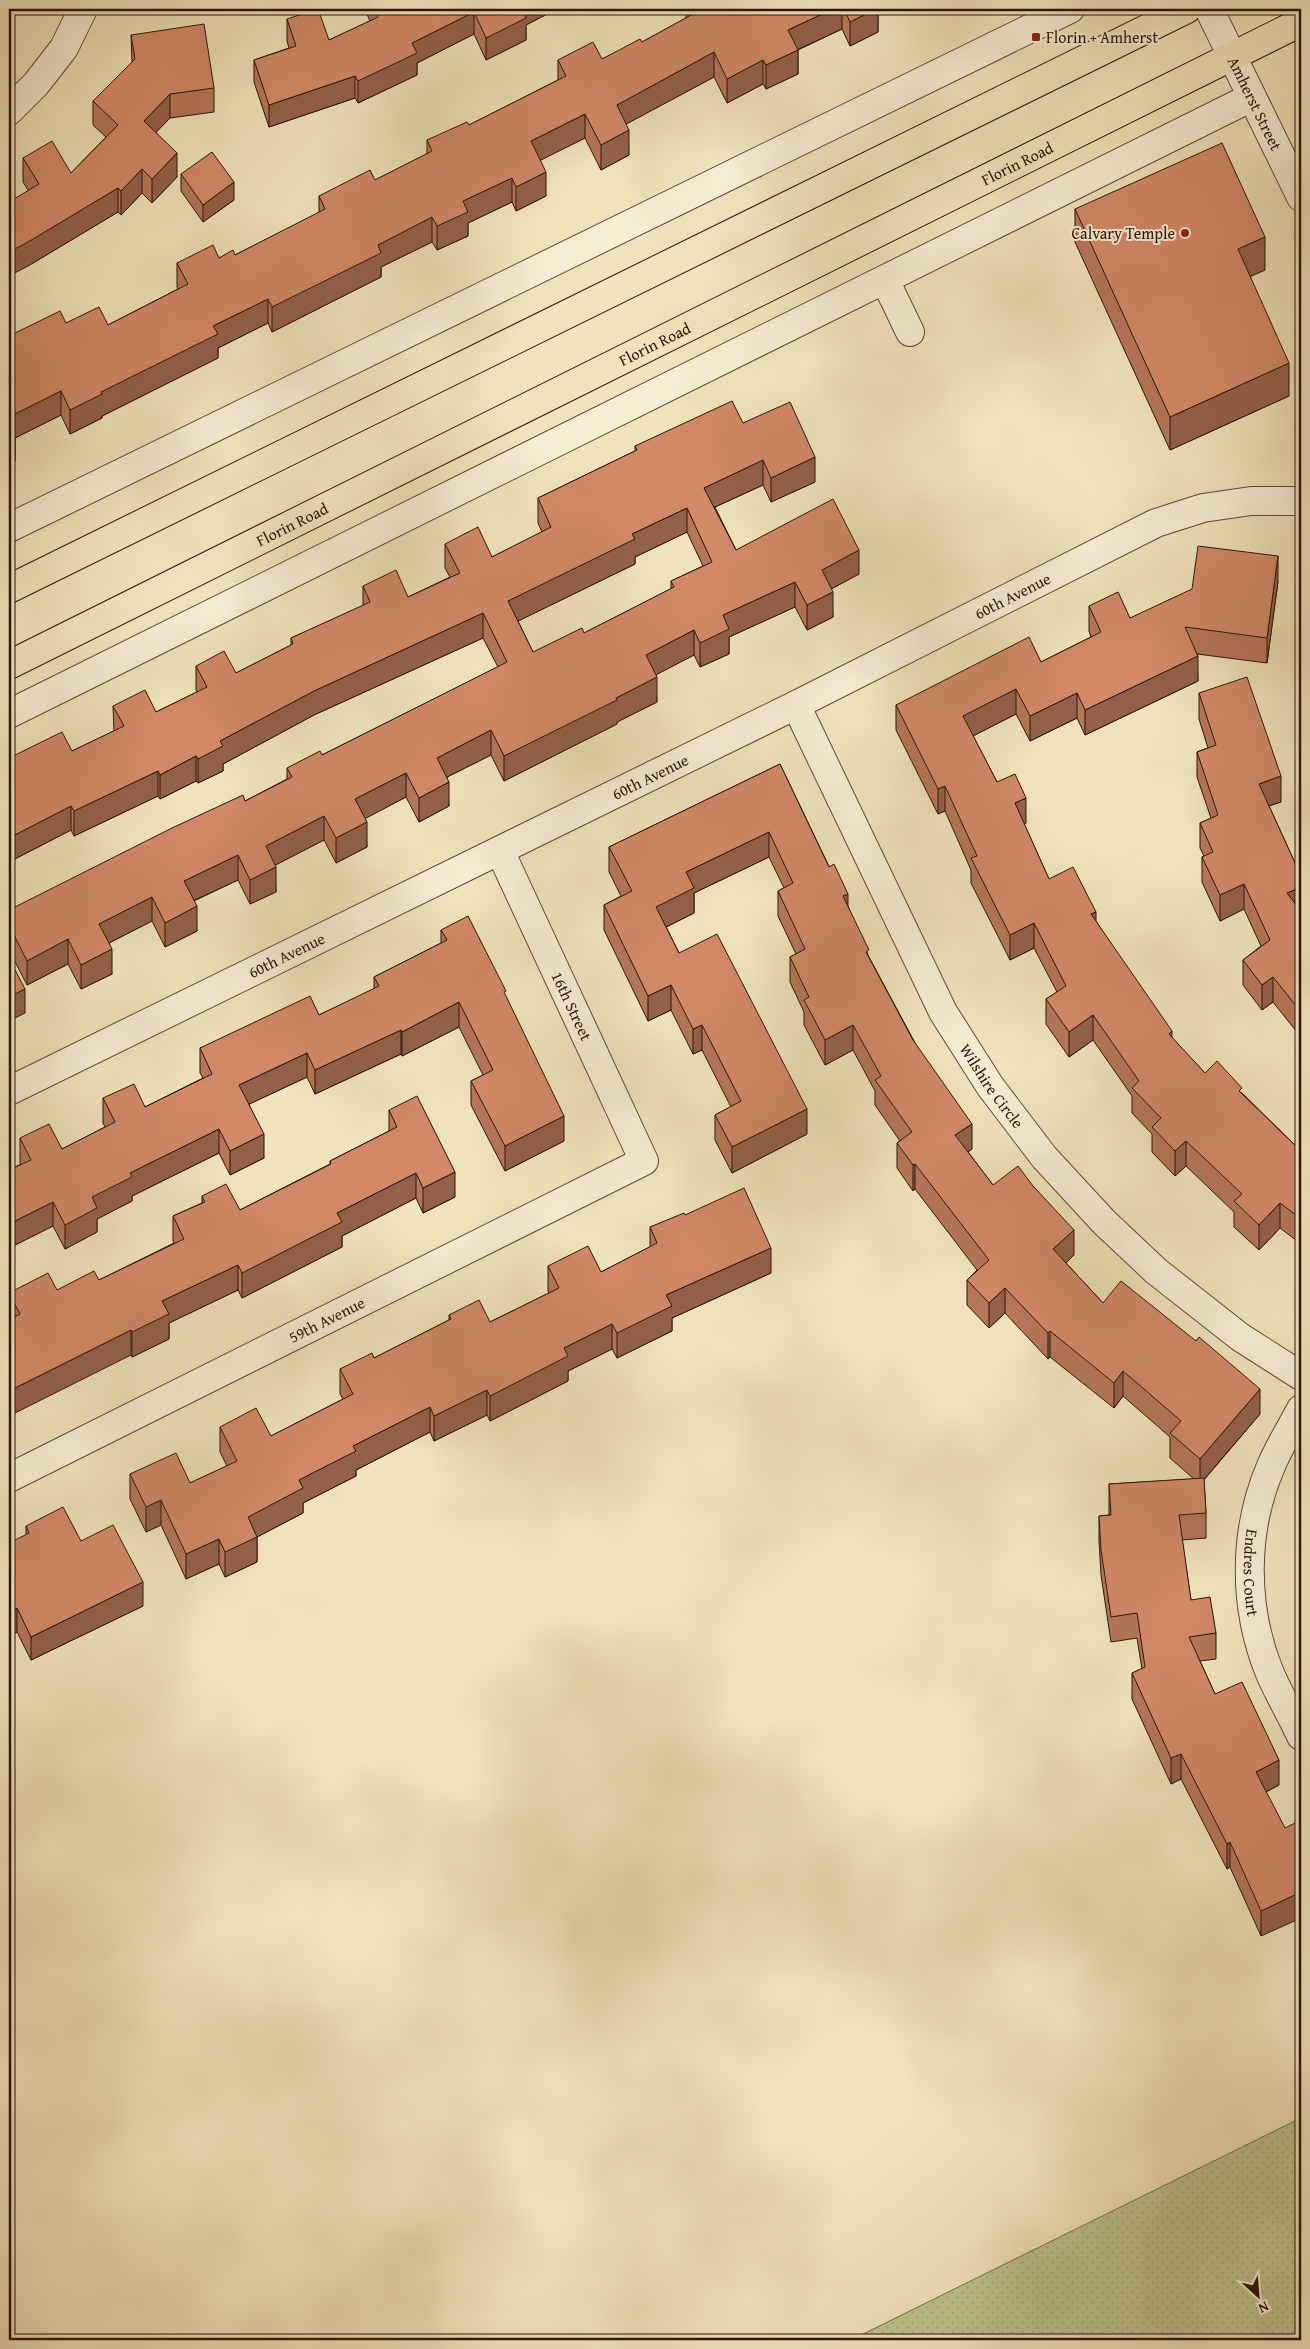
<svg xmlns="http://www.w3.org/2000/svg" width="1310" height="2349" font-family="'Gentium Book Plus',serif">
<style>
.grass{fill:url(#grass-dots);stroke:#746c4b}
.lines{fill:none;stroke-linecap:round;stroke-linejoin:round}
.minor-casing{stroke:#5c4836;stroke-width:30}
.major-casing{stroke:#2a1409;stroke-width:30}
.minor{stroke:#f5edd3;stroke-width:28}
.major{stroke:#f0e3bb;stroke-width:28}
.wall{fill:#b57659;stroke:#2a1409;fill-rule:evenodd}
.shaded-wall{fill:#936049;stroke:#2a1409}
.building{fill:#d28968;stroke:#2a1409;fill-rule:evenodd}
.poi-dot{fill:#8f2418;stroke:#f5edd3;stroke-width:2}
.labels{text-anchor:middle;stroke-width:4;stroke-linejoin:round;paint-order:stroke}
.poi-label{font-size:16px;fill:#2a1409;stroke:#f5edd3;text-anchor:start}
.street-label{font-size:16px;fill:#2a1409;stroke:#f5edd3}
</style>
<defs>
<pattern id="grass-dots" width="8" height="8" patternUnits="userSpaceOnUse" patternTransform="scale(1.25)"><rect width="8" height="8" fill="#bec38d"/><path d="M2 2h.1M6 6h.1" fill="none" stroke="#a3a778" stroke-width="1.8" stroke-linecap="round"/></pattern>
</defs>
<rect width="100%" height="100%" fill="#f0e3bb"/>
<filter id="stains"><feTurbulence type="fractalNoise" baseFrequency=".004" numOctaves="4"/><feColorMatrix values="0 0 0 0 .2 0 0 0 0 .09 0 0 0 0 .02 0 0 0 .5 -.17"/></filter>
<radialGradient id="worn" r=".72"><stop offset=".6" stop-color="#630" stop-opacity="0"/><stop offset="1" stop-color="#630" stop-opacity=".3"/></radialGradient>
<path class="grass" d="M1301 2118V2340H851Z"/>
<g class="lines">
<g class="minor-casing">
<g id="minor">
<path id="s1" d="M1209 9 1301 197"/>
<path d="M9 111 36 84 64 48 83 9"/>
<path d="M885 280 910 332"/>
<path d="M9 528 1070 9"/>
<path id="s2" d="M796 705 943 1012 990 1086 1044 1157 1104 1222 1156 1271 1240 1337 1301 1376"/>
<path d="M9 714 1252 97"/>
<path id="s3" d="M9 1091 796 705 1156 523 1203 508 1251 501H1301"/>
<path id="s4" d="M1301 1409C1291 1428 1279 1447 1271 1466 1243 1531 1243 1606 1269 1671 1278 1693 1291 1714 1301 1736"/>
<path id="s5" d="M9 1478 644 1161 500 851"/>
</g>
</g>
<g class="major-casing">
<g id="major">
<path d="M9 589 1187 9"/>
<path id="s6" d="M9 665 1301 22"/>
</g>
</g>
<use href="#minor" class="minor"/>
<use href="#major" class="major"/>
</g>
<g class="wall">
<path d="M366 9H557L526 25V40L486 60 474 34 417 63V75L358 103 355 98 269 127 254 82V60L289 48 287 41V19L329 40 370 21 366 12Z"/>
<path d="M686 9H878V32L850 46 842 29 798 50V74L766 89 763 84 727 103 714 77 626 124 629 155 601 170 585 138 540 160 546 196 516 211 512 202 468 223V236L437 250 432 242 381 267V277L272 332 268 323 218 348V358L102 416V418L70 434 61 415 15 438V461L9 464V336L66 323 108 325 178 289 177 287V263L219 258 235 255 319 213V196L375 180 427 154V140L469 125 558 80V60L602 59 642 42 686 18Z"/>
<path d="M131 35 214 88V112L170 118 156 132 177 177 152 203 142 193 121 215 118 212 28 266V190L23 182V158L71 173 106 137 93 125V101L132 62Z"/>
<path d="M181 174 234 200 203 222 181 191Z"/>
<path d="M1075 209 1265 270 1250 276 1289 396 1170 450 1075 242Z"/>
<path d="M743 423 815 482 771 502 763 485 715 507 736 550 859 574 831 589 833 617 807 630 795 607 729 637V654L700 667 694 655 655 675 657 702 617 722V724L504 781 491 755 447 777 449 806 419 822 406 797 365 818 367 847 336 863 324 840 275 865 276 892 250 904 238 880 194 901 197 931 165 947 152 921 109 943 112 974 81 989 68 964 27 985 9 950V910L245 801 287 779V768L322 755 498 667 483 638 314 715 223 764V771L198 783 196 781 160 799 158 796 74 836 71 830 9 862 72 751 114 731 113 706 156 712 197 692 196 690V666L236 673 291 645V638L363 606V586L408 597 450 577 445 568V544L492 557 542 532 538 523V498L635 451V446ZM687 532 703 566 671 581V589L584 633 533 652 518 621 635 564V557Z"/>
<path d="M1278 581 1267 663 1197 654 1198 681 1085 735 1077 718 1030 741 1016 714 973 736 997 782 1026 823 1024 824 1049 879 1096 921 1172 1038 1205 1073 1242 1093 1301 1151V1244L1280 1228 1259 1250 1234 1227V1212L1186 1166 1175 1176 1152 1152V1134L1132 1113V1096L1093 1040 1069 1057 1046 1024V999L1057 992 1034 948 1010 960 971 883V870L945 811 938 814 896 730V705L1041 662 1091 637 1089 631V606L1130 618Z"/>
<path d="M1199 693 1281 802 1269 806 1301 876V1037L1273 1002 1262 1010 1243 985V960L1261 946 1244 909 1220 921 1202 882V857L1204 856 1200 848V823L1211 818 1197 777V752L1208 748 1199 719Z"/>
<path d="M780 764 848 906 869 957 972 1149 968 1152 993 1185 1074 1255 1066 1263 1103 1303 1260 1414 1204 1480 1206 1513V1538L1182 1540 1191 1600 1216 1633V1659L1200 1661 1215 1694 1279 1785 1266 1792 1261 1936 1230 1867 1227 1869 1181 1779 1171 1784 1132 1699V1673L1142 1669 1137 1638 1111 1642 1101 1575 1099 1541V1516L1109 1515V1484L1194 1479 1170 1458V1437L1123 1396 1114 1408 1050 1357 1048 1359 1005 1313 989 1328 967 1305V1280L977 1270 915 1189 913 1191 897 1168V1143L900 1141 875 1105V1091L853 1050 825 1065 804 1025V1012L790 982V957L796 954 778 916V891L784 888 769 857 694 893V913L666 927 679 953 807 1134 732 1173 715 1140V1115L731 1107 702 1050 693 1054 671 1010 648 1021 604 930V905L621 896 609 872V847Z"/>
<path d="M441 930 506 998 564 1141 505 1171 471 1105V1081L483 1075 459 1027 402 1056 401 1054 315 1094 307 1077 249 1104 264 1158 230 1175 219 1153 132 1196V1201L97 1219V1232L65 1249 53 1226 9 1248V1170L21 1164 20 1163V1138L62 1149 105 1127 103 1123V1098L145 1107 203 1078 200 1073V1048L319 1015 374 989V977L441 943Z"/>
<path d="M389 1110 455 1197 423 1213 416 1198 342 1236V1247L242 1298 238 1290 169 1323V1339L132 1357 131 1355 10 1319 9 1293 57 1290 99 1280 174 1243 173 1241V1216L202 1203V1196L240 1210 330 1164V1161L389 1131Z"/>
<path d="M685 1215 771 1273 672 1318V1331L617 1358 612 1349 568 1371V1381L490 1421 487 1415 434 1441 430 1432 356 1470V1476L303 1503V1513L257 1537V1562L225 1577 219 1564 186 1579 161 1525 146 1532 130 1499V1474L190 1483 227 1466 220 1452V1427L271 1436 343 1399 340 1394V1369L374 1358 449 1320V1315L490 1322 549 1293 548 1291V1266L601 1272 650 1247V1227Z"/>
<path d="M26 1526 81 1541 143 1606 31 1660 17 1632 9 1636 26 1534Z"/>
</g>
<g class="shaded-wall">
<path d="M520 9H557L526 25V40L486 60V38Z"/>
<path d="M585 9H594L585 13Z"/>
<path d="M833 9H842V29L788 54V30Z"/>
<path d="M876 9H878V32L850 46V22Z"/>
<path d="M474 12V34L417 63V75L358 103V81L412 43Z"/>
<path d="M798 50V74L766 89V65Z"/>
<path d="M714 52V77L617 129V105Z"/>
<path d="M763 60V84L727 103V79Z"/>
<path d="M355 76V98L269 127V105Z"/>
<path d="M170 94V118L144 145V121Z"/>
<path d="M585 114V138L531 165V141Z"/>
<path d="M629 130V155L601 170V145Z"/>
<path d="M177 153V177L152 203V179Z"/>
<path d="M142 169V193L121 215V191Z"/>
<path d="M546 172V196L516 211V187Z"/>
<path d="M512 178V202L468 223V236L437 250V226L463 201Z"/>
<path d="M234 182V200L203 222V205Z"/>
<path d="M118 188V212L28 266 9 276V252Z"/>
<path d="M432 217V242L381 267V277L272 332V307L378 245Z"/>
<path d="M1265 237V270L1238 282V249Z"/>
<path d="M268 299V323L218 348V358L102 416V418L70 434V410L213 326Z"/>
<path d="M1289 363V396L1170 450V417Z"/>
<path d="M61 391V415L15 438V461L9 464V417Z"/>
<path d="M815 457V482L771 502V478Z"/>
<path d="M763 460V485L704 512V488Z"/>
<path d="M687 508V532L635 557V564L508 626V601L632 534Z"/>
<path d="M859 550V574L822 594V570Z"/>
<path d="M1278 556V581L1267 663V638Z"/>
<path d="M795 582V607L729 637V654L700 667V643L723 615Z"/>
<path d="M833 592V617L807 630V605Z"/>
<path d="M483 613V638L314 715 223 764V771L198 783V759L220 741 314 691Z"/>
<path d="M694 630V655L646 680V655Z"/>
<path d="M1198 656V681L1085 735V710Z"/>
<path d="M657 677V702L617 722V724L504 781V756Z"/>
<path d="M1016 689V714L963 741V716Z"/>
<path d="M1077 693V718L1030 741V716Z"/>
<path d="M491 730V755L437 782V758Z"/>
<path d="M196 756V781L160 799V775Z"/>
<path d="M158 771V796L74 836V811Z"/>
<path d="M406 773V797L355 824V799Z"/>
<path d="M1281 776V802L1259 809V784Z"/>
<path d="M449 782V806L419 822V798Z"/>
<path d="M945 786V811L938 814V789Z"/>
<path d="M1026 798V823L1015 828V803Z"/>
<path d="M71 806V830L9 862V838Z"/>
<path d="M324 816V840L266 870V846Z"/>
<path d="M367 822V847L336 863V838Z"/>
<path d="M769 832V857L694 893V913L656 932V907L686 872Z"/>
<path d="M238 855V880L184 905V881Z"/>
<path d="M276 867V892L250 904V880Z"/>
<path d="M1244 884V909L1220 921V895Z"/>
<path d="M1301 887V912L1287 893Z"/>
<path d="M848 894V919L843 896Z"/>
<path d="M152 897V921L99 948V924Z"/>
<path d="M197 906V931L165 947V923Z"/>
<path d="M1096 912V937L1091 914Z"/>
<path d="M1034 923V948L1010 960V935Z"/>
<path d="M68 939V964L27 985V961Z"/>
<path d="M112 949V974L81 989V965Z"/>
<path d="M1273 977V1002L1262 1010V985Z"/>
<path d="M671 985V1010L648 1021V996Z"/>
<path d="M25 989V1013L9 1021V997Z"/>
<path d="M459 1002V1027L402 1056V1032Z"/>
<path d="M1093 1015V1040L1069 1057V1032Z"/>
<path d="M702 1025V1050L693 1054V1029Z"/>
<path d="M853 1025V1050L825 1065V1040Z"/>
<path d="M401 1030V1054L315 1094V1070Z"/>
<path d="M1172 1031V1056L1169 1034Z"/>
<path d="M307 1053V1077L239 1109V1085Z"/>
<path d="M807 1109V1134L732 1173V1147Z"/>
<path d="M564 1116V1141L505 1171V1146Z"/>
<path d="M972 1124V1149L955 1160V1135Z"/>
<path d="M219 1129V1153L132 1196V1201L97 1219V1232L65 1249V1225L92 1197 130 1173Z"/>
<path d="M264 1134V1158L230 1175V1151Z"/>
<path d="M1186 1141V1166L1175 1176V1151Z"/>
<path d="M915 1164V1189L913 1191V1165Z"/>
<path d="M455 1172V1197L423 1213V1188Z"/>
<path d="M416 1173V1198L342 1236V1247L242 1298V1273L337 1213Z"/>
<path d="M53 1202V1226L9 1248V1224Z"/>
<path d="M1280 1203V1228L1259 1250V1225Z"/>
<path d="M1074 1230V1255L1053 1275V1249Z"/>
<path d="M771 1248V1273L672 1318V1331L617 1358V1333L666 1295Z"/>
<path d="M238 1265V1290L169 1323V1339L132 1357V1332L162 1301Z"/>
<path d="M1005 1288V1313L989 1328V1303Z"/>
<path d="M612 1324V1349L568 1371V1381L490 1421V1396L564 1348Z"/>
<path d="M131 1330V1355L9 1416V1391Z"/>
<path d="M1050 1331V1357L1048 1359V1333Z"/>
<path d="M1123 1371V1396L1114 1408V1383Z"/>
<path d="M1260 1389V1414L1200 1484V1459Z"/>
<path d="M487 1390V1415L434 1441V1416Z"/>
<path d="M430 1407V1432L356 1470V1476L303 1503V1513L257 1537V1562L225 1577V1552L248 1517 299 1480 353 1446Z"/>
<path d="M161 1500V1525L146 1532V1507Z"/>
<path d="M219 1539V1564L186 1579V1554Z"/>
<path d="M143 1582V1606L31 1660V1637Z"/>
<path d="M17 1608V1632L9 1636V1613Z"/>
<path d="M1181 1754V1779L1171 1784V1758Z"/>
<path d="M1279 1760V1785L1256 1797V1772Z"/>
<path d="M1230 1842V1867L1227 1869V1844Z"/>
<path d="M1301 1892V1918L1261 1936V1911Z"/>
</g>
<g class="building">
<path d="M317 9H318L329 40 378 17 374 9H521L526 18 486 38 474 12 412 43 417 53 358 81 355 76 269 105 254 60 296 46 287 19Z"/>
<path d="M690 9H833L788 30 798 50 766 65 763 60 727 79 714 52 617 105 629 130 601 145 585 114 531 141 546 172 516 187 512 178 463 201 468 212 437 226 432 217 378 245 381 253 272 307 268 299 213 326 218 334 101 392 102 394 70 410 61 391 9 417V351L13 348 9 339V336L60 311 66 323 99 307 108 325 188 284 177 263 213 245 219 258 233 250 235 255 325 209 319 196 370 170 375 180 432 151 427 140 467 122 469 125 566 76 558 60 593 42 602 59 640 39 642 42 693 14Z"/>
<path d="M844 9H876L850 22Z"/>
<path d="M204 24 214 88 170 94 144 121 177 153 152 179 142 169 121 191 118 188 28 242 9 252V202L39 184 23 158 52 141 71 173 118 125 93 101 135 59 131 35Z"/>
<path d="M1222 143 1265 237 1238 249 1289 363 1170 417 1075 209Z"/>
<path d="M212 152 234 182 203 205 181 174Z"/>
<path d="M732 401 743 423 790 402 815 457 771 478 763 460 704 488 736 550 833 499 859 550 822 570 833 592 807 605 795 582 723 615 729 629 700 643 694 630 646 655 657 677 616 698 617 700 504 756 491 730 437 758 449 782 419 798 406 773 355 799 367 822 336 838 324 816 266 846 276 867 250 880 238 855 184 881 197 906 165 923 152 897 99 924 112 949 81 965 68 939 27 961 9 925V910L172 828 243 795 245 801 292 777 287 768 320 751 322 755 507 662 483 613 314 691 220 741 223 746 198 759 196 756 160 775 158 771 74 811 71 806 9 838V758L62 732 72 751 124 726 113 706 145 690 156 712 207 687 196 666 224 651 236 673 293 644 291 638 370 602 363 586 396 570 408 597 460 573 445 544 478 527 492 557 551 527 538 498 637 450 635 446ZM687 508 712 562 671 581 674 587 584 633 582 628 533 652 508 601 635 539 632 534Z"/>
<path d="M9 424 15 436 9 440Z"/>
<path d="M1198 546 1278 556 1267 638 1185 627 1198 656 1085 710 1077 693 1030 716 1016 689 963 716 997 782 1015 774 1026 798 1015 803 1049 879 1073 867 1096 912 1091 914 1172 1031 1169 1034 1205 1073 1217 1061 1242 1088 1239 1091 1301 1151V1219L1280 1203 1259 1225 1234 1201 1242 1194 1186 1141 1175 1151 1152 1127 1161 1118 1132 1088 1139 1081 1093 1015 1069 1032 1046 999 1066 986 1034 923 1010 935 971 858 977 856 945 786 938 789 896 705 1029 637 1041 662 1101 632 1089 606 1118 592 1130 618 1192 589Z"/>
<path d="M1247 677 1281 776 1259 784 1301 876V887L1287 893 1301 911V1012L1273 977 1262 985 1243 960 1270 940 1244 884 1220 895 1202 857 1213 852 1200 823 1218 815 1197 752 1216 745 1199 693Z"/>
<path d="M780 764 829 867 834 864 848 894 843 896 869 950 866 952 913 1040 972 1124 955 1135 993 1185 1018 1166 1033 1186 1074 1230 1053 1249 1103 1303 1121 1281 1196 1341 1199 1337 1260 1389 1200 1459 1170 1433 1181 1421 1123 1371 1114 1383 1050 1331 1048 1333 1005 1288 989 1303 967 1280 989 1260 915 1164 913 1165 897 1143 912 1132 875 1080 881 1076 853 1025 825 1040 804 1000 809 997 790 957 805 949 778 891 793 883 769 832 686 872 694 888 656 907 679 953 717 934 807 1109 732 1147 715 1115 741 1101 702 1025 693 1029 671 985 648 996 604 905 632 891 609 847Z"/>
<path d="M468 916 506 991 504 992 564 1116 505 1146 471 1081 493 1070 459 1002 402 1032 401 1030 315 1070 307 1053 239 1085 264 1134 230 1151 219 1129 130 1173 132 1177 92 1197 97 1208 65 1225 53 1202 9 1224V1170L31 1160 20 1138 49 1124 62 1149 115 1122 103 1098 134 1084 145 1107 212 1074 200 1048 310 996 319 1015 379 986 374 977 447 940 441 930Z"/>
<path d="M9 958 25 989 9 997Z"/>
<path d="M417 1096 455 1172 423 1188 416 1173 337 1213 342 1222 242 1273 238 1265 162 1301 169 1314 132 1332 131 1330 9 1391V1320L20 1314 9 1293 48 1273 57 1290 94 1271 99 1280 184 1239 173 1216 205 1202 202 1196 226 1184 240 1210 331 1164 330 1161 397 1127 389 1110Z"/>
<path d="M744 1188 771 1248 666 1295 672 1306 617 1333 612 1324 564 1348 568 1356 490 1396 487 1390 434 1416 430 1407 353 1446 356 1451 299 1480 303 1488 248 1517 257 1537 225 1552 219 1539 186 1554 161 1500 146 1507 130 1474 176 1453 190 1483 237 1461 220 1427 256 1408 271 1436 353 1394 340 1369 372 1353 374 1358 451 1319 449 1315 479 1300 490 1322 559 1288 548 1266 588 1246 601 1272 657 1243 650 1227 684 1213 685 1215Z"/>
<path d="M1204 1478 1206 1513 1179 1515 1191 1600 1210 1597 1216 1633 1189 1637 1215 1694 1242 1682 1279 1760 1256 1772 1285 1828 1301 1820V1892L1261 1911 1230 1842 1227 1844 1181 1754 1171 1758 1132 1673 1145 1667 1137 1613 1111 1617 1101 1550 1099 1516 1111 1515 1109 1484Z"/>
<path d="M63 1507 81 1541 113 1525 143 1582 31 1637 17 1608 9 1613V1543L29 1533 26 1526Z"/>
</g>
<g class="poi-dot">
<rect x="1031" y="32" width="10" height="10" rx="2.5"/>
<circle cx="1185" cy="233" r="5"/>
</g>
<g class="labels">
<g class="poi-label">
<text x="1046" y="43">Florin + Amherst</text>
<text x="1175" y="239" text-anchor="end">Calvary Temple</text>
</g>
<g class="street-label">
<text dy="6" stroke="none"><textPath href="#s1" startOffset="105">Amherst Street</textPath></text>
<text dy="6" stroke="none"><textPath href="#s6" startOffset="1126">Florin Road</textPath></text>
<text dy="6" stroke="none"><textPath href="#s6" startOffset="721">Florin Road</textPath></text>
<text dy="6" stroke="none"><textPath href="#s6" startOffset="316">Florin Road</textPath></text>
<text dy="6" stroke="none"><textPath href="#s3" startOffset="1119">60th Avenue</textPath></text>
<text dy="6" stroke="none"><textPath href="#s3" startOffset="714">60th Avenue</textPath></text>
<text dy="6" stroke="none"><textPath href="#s3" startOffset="309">60th Avenue</textPath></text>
<text transform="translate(572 1006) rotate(65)" y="6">16th Street</text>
<text dy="6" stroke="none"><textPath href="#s2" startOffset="429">Wilshire Circle</textPath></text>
<text dy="6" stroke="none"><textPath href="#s5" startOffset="355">59th Avenue</textPath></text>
<text dy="6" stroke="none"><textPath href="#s4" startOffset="174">Endres Court</textPath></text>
</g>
</g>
<rect width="1310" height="2349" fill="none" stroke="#f0e3bb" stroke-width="30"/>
<rect x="10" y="10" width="1290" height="2329" fill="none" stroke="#2a1409" stroke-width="2.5"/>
<rect x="15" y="15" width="1280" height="2319" fill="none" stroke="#2a1409"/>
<g transform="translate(1258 2296) rotate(154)" stroke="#f5edd3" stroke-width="4" paint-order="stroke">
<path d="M0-4L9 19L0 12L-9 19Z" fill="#2a1409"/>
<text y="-8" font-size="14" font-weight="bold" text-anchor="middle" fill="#2a1409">N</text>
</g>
<rect width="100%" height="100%" filter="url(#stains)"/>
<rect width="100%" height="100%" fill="url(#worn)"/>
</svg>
